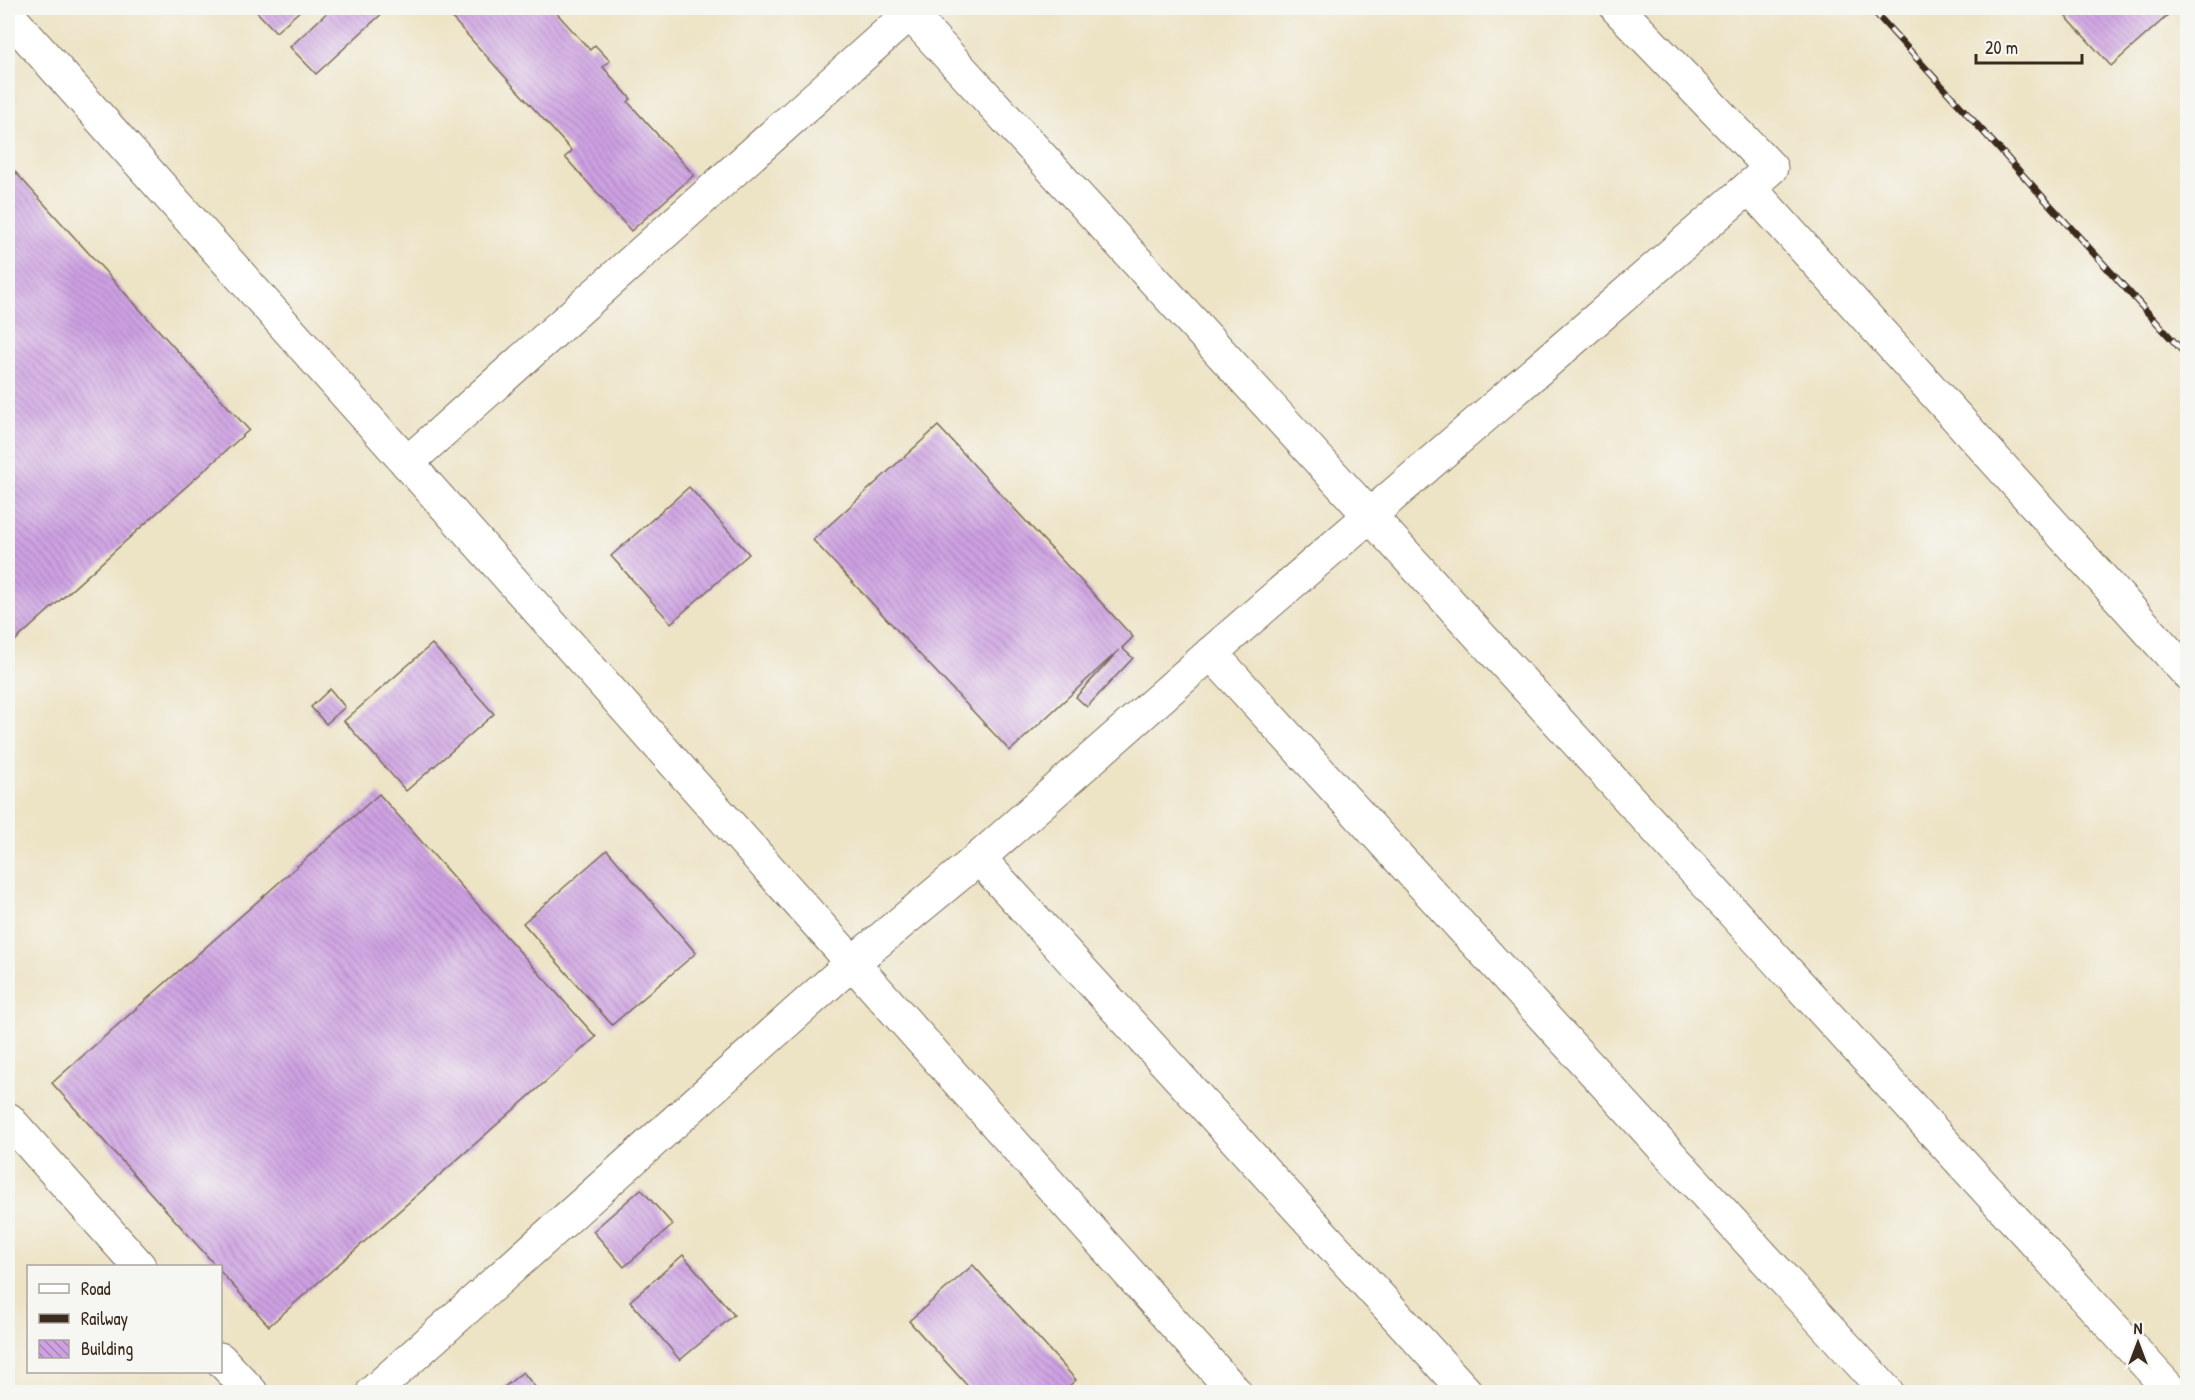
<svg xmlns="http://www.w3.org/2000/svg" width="2195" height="1400" font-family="'Patrick Hand',sans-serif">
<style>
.building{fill:url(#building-back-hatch)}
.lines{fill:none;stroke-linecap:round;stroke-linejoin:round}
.minor-casing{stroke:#796b58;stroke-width:35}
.minor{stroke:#fff;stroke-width:33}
.rail-casing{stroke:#3b2a1e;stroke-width:7}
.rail{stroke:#f6f6f2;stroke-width:4.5;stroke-dasharray:14;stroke-linecap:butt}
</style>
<defs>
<pattern id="building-back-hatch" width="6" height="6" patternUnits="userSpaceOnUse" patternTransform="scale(1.5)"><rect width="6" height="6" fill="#cea1e3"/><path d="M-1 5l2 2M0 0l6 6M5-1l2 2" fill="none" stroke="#a883b7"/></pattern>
</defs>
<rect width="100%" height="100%" fill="#f6f6f2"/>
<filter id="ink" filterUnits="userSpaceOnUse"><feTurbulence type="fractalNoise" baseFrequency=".0167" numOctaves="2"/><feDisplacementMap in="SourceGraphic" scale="12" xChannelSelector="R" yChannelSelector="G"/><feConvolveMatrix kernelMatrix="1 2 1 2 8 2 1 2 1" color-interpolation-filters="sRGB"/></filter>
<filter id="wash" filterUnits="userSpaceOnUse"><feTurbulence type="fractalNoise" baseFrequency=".008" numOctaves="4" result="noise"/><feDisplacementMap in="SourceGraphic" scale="24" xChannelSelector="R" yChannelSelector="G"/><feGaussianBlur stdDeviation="1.35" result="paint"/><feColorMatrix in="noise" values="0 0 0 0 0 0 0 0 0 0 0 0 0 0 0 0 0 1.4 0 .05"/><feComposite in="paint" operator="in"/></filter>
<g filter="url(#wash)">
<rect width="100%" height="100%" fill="#ede3c5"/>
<g id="blocks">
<g class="building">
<path d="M253 8H303L276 32Z"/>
<path d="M332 8H388L316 74 290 47Z"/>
<path d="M443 8H552L590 50 595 45 610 61 603 67 631 99 628 102 694 175 631 231 565 157 572 151Z"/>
<path d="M2058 8H2159L2167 16 2111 66Z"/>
<path d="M8 164 249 430 8 647Z"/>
<path d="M938 426 1133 637 1122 648 1133 658 1087 707 1076 697 1119 650 1010 751 813 540Z"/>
<path d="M689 487 749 554 671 623 611 556Z"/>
<path d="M432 644 494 714 406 791 344 721Z"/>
<path d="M330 689 345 707 326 724 311 707Z"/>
<path d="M379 794 596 1037 269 1326 220 1271V1266H216L52 1083Z"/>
<path d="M607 850 696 953 612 1025 523 923Z"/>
<path d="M641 1189 673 1225 624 1267 593 1231Z"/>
<path d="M683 1255 734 1315 680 1360 630 1301Z"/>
<path d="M973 1265 1076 1380 1062 1392H973L909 1321Z"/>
<path d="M523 1372 539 1392H498Z"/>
</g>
</g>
</g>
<g filter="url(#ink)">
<use href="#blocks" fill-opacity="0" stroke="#796b58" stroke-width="1.5"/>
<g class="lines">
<g class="minor-casing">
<g id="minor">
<path d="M905 8 2172 1392"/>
<path d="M8 15 1235 1392"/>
<path d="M1749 187 2188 674"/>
<path d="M407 463 910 13"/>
<path d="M1211 653 1887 1392"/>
<path d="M979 858 1466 1392"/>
<path d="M8 1119 139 1266"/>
<path d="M220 1359 251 1392"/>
<path d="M373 1392 852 963 979 858 1211 653 1771 168 1617 8"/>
</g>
</g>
<use href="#minor" class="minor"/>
<g class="rail-casing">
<path id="rail" d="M1871 8 2188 357"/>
</g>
<use href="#rail" class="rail"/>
</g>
</g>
<rect width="2195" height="1400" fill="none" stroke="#f6f6f2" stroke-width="30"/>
<rect x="27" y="1265" width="195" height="108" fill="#f6f6f2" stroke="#aba49d" stroke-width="1.5"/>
<rect x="39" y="1284" width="30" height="9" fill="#ffffff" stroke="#aba49d" stroke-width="1.5"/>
<text x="81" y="1295" font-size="18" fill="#3b2a1e">Road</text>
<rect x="39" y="1314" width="30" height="9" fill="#3b2a1e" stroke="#aba49d" stroke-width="1.5"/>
<text x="81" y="1325" font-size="18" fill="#3b2a1e">Railway</text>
<rect x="39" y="1340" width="30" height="18" fill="url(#building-back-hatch)" stroke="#aba49d" stroke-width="1.5"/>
<text x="81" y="1355" font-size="18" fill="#3b2a1e">Building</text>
<g transform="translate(2138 1343)" stroke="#f6f6f2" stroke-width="4.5" paint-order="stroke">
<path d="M0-4.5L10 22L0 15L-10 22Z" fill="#3b2a1e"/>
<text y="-9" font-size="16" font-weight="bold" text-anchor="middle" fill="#3b2a1e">N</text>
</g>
<path d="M1976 54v9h106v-9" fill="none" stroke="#3b2a1e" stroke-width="3"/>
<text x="1985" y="54" font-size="18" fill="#3b2a1e" stroke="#f6f6f2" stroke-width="4.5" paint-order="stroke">20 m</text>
</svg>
